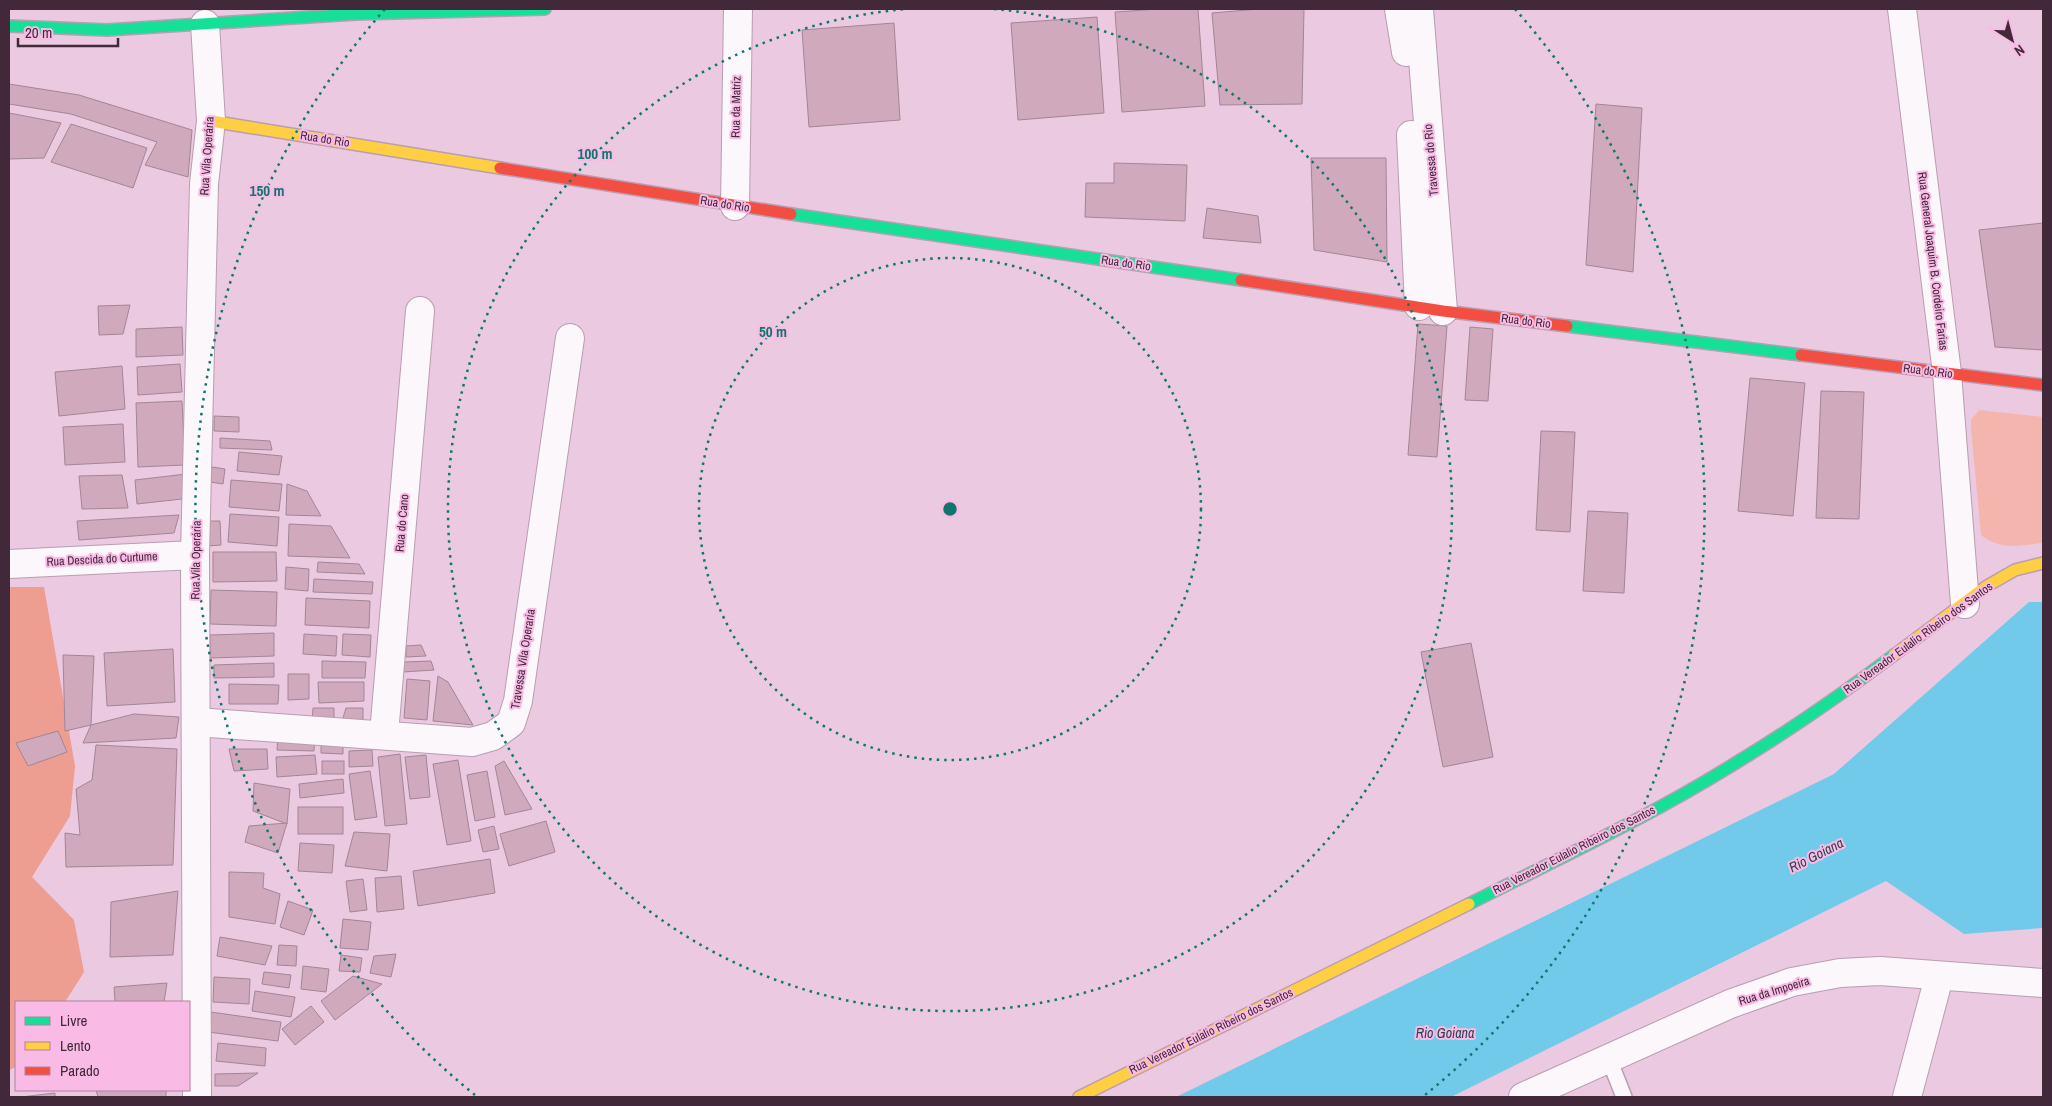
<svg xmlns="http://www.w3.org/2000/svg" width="2052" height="1106" font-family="'Archivo Narrow',sans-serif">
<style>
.green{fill:#f5b5af}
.forest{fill:#ee9d91}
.water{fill:#71caea}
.building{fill:#d0aabc;stroke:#a28695}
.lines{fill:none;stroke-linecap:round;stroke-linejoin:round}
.lane-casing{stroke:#b89eb0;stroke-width:18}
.street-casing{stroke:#b89eb0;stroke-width:30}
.fast-casing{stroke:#b89eb0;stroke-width:14}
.slow-casing{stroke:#b89eb0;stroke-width:14}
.jam-casing{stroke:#b89eb0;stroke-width:14}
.lane{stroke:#fcf7fa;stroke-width:15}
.street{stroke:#fcf7fa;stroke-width:28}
.fast{stroke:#16e098;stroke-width:11}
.slow{stroke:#ffcf43;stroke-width:11}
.jam{stroke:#f24e42;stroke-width:11}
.ring{fill:none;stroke:#0f766e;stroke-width:2.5;stroke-dasharray:2.5 5}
.labels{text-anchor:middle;stroke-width:4;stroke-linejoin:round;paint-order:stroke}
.street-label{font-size:12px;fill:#412939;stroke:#f9bbe5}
.water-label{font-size:14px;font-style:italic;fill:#28444d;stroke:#f9bbe5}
.centre{fill:#0f766e;stroke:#f9bbe5;stroke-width:2.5}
.ring-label{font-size:15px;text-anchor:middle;font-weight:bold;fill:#0f766e;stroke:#f9bbe5;stroke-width:4;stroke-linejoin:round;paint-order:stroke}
</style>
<rect width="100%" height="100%" fill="#ebc9e0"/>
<path class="green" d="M1979 410 2043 417V543C2020 545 2001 551 1981 535L1971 429V420Z"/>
<path class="forest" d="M9 587H44L75 766 70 816 32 877 74 920 84 972 65 1002H16V1067L9 1070Z"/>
<path class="water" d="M2029 602H2043V928L1964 934 1886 881 1451 1097H1176L1834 774Z"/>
<g class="building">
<path d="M1159 9H1198L1205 106 1122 112 1115 12Z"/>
<path d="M1259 9H1304L1302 104 1220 105 1212 13Z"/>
<path d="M1097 17 1104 113 1018 120 1011 23Z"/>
<path d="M894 23 900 120 809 127 802 30Z"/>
<path d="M9 84 79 95 192 130 188 177 145 165 157 142 71 114 9 104Z"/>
<path d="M1596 104 1642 108 1633 272 1586 265Z"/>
<path d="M9 113 61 123 44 158 9 159Z"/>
<path d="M71 124 147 148 133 188 51 162Z"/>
<path d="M1311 158H1386L1387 262 1314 250Z"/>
<path d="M1114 163 1187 165 1185 221 1085 217 1086 183H1114Z"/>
<path d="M1207 208 1258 216 1261 243 1203 238Z"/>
<path d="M2043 223V350L1995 347 1979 230Z"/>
<path d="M130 305 123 334 99 335 98 306Z"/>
<path d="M1418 324 1447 326 1437 457 1408 455Z"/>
<path d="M182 327 183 355 136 357V329Z"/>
<path d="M1470 327 1493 329 1488 401 1465 400Z"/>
<path d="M180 364 182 392 138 395 137 367Z"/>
<path d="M122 366 125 409 59 416 55 372Z"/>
<path d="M1750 378 1805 383 1793 516 1738 511Z"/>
<path d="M1821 391 1864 392 1859 519 1816 518Z"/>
<path d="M182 401 185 465 138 467 136 403Z"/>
<path d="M214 416 239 417V432L214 431Z"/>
<path d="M123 424 125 462 65 465 63 427Z"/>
<path d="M1541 431 1575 432 1570 532 1536 530Z"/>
<path d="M220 438 270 441 272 450 220 448Z"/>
<path d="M239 452 282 456 279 475 237 471Z"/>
<path d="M212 467 225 469 223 484 210 482Z"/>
<path d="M186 474 182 499 137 504 135 480Z"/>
<path d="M122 475 128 508 82 509 79 476Z"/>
<path d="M231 480 282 484 279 511 229 507Z"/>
<path d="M287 484 307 491 321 516 286 515Z"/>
<path d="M1588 511 1628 513 1624 593 1583 591Z"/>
<path d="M230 514 279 517 277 546 228 542Z"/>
<path d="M179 515 174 533 79 540 77 521Z"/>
<path d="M205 521H220L221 545 206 546Z"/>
<path d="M289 524 331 526 350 558 288 556Z"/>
<path d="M213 552H276L277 581 213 582Z"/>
<path d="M318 562 359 564 365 574 317 572Z"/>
<path d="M286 567 309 569 308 591 285 589Z"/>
<path d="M314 579 373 582 372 594 313 592Z"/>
<path d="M211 590 277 592 276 626 210 624Z"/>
<path d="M306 598 370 601 369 628 305 625Z"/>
<path d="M274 633V656L210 658V635Z"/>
<path d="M304 634 337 636 336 656 303 654Z"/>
<path d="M343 634 371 635 370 657 342 655Z"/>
<path d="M1471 643 1493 757 1443 767 1421 652Z"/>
<path d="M421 645 426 656 406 657V646Z"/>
<path d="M173 649 175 702 107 706 104 653Z"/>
<path d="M63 655 94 656 91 725 65 731Z"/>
<path d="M322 661 366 662 365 678H322Z"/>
<path d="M431 661 434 670 403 672V662Z"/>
<path d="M274 663V677L214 678V665Z"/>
<path d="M288 674H309V699L288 700Z"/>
<path d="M438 676 448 682 473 725 433 721Z"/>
<path d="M407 679 430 681 427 720 404 718Z"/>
<path d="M318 682H364V701L319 703Z"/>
<path d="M229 684 279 685 278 704H229Z"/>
<path d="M313 708H334V721H312Z"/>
<path d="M346 708H363V721H342Z"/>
<path d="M134 714 179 717 176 738 83 743 91 725Z"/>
<path d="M58 731 67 752 28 766 16 743Z"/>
<path d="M278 734 315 735 314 751 277 750Z"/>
<path d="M321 739H343V754L321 753Z"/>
<path d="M96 745 177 749 173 865 66 867 65 833 80 835 76 789 92 780Z"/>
<path d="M229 749H267L268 769 234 771Z"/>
<path d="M372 750 373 766 349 767V751Z"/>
<path d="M400 754 407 824 385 826 378 757Z"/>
<path d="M315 755 317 774 277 777 276 757Z"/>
<path d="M426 755 430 797 410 799 405 757Z"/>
<path d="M458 760 471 841 447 845 433 764Z"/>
<rect x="322" y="761" width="22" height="13"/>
<path d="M504 761 532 809 505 815 495 766Z"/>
<path d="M370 771 377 817 355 820 349 774Z"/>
<path d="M487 771 495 817 475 821 467 775Z"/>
<path d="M343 779 344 793 300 798 299 784Z"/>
<path d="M254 783 290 789 287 824 253 811Z"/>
<rect x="298" y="807" width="45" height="27"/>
<path d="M546 821 555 852 509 866 500 834Z"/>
<path d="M287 823 278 853 245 842 249 826Z"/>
<path d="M494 826 499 849 483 852 478 830Z"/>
<path d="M354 832 390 834 387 871 345 866Z"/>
<path d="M300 843 334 845 332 873 298 871Z"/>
<path d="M490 859 495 893 418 906 413 871Z"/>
<path d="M229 872 264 873 263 888 280 894 275 924 229 917Z"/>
<path d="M401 876 404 909 377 912 375 878Z"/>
<path d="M363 879 367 910 350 912 346 881Z"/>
<path d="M178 891 173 955 110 957 111 902Z"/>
<path d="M288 901 313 910 304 935 280 927Z"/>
<path d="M343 919 371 922 368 950 340 948Z"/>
<path d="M220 937 272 946 265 965 217 956Z"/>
<path d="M279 945 297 946 296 966 277 965Z"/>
<path d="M396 954 391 977 370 973 374 956Z"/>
<path d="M341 955 362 958 360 972 339 971Z"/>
<path d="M303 966 329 969 326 992 301 989Z"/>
<path d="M264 972 291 975 289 988 262 984Z"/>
<path d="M353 976 382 984 335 1020 321 1001Z"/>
<path d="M214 977 250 979 249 1004 213 1002Z"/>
<path d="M167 983 164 1002H115L114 987Z"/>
<path d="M255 991 295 997 291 1017 252 1011Z"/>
<path d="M311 1006 324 1022 295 1045 282 1029Z"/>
<path d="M211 1012 281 1022 278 1041 208 1032Z"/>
<path d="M218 1043 266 1048 265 1066 216 1061Z"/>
<path d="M258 1073 238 1086H215V1074Z"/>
<path d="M96 1090H166V1097H98Z"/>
<path d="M55 1093V1097H21Z"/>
</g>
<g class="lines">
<g class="lane-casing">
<path id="lane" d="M1609 1059 1624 1097"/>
</g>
<g class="street-casing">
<g id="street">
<path d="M1399 9 1406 52"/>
<path d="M1419 9 1443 311"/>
<path d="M1902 9 1947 373 1965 604"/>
<path d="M1411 135 1419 306"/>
<path d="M735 206 738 9"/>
<path d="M9 564 195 555"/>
<path d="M196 722 472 742 493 736 511 723 518 701 570 338"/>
<path d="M384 734 420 311"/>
<path d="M197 1097 195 555 204 184 211 121 205 24"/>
<path d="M1523 1097 1730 1004 1792 982 1840 973 1880 971 2043 983"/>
<path d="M1907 1097 1939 977"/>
</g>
</g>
<g class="fast-casing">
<g id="fast">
<path d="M9 26 107 30 356 14 545 9"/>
<path d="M791 214 1241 280"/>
<path d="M1567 326 1801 355"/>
<path d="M1469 904C1558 859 1649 817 1734 764 1789 731 1842 694 1894 655"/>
</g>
</g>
<g class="slow-casing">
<g id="slow">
<path d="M211 121 500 168"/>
<path d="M1894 655 1987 586 2015 570 2043 563"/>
<path d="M1079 1097 1469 904"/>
</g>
</g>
<g class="jam-casing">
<g id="jam">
<path d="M500 168 791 214"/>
<path d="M1241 280 1443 311 1567 326"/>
<path d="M1801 355 2043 385"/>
</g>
</g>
<use href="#lane" class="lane"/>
<use href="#street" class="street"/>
<use href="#fast" class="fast"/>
<use href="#slow" class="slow"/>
<use href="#jam" class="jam"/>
</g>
<g class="ring">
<circle cx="950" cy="509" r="251"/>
<path d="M994 9A502 502 0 1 1 906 9"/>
<path d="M475 1095A754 754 0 0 1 385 9M1515 9A754 754 0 0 1 1425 1095"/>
</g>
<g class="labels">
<g class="street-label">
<text transform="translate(736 107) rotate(-89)" y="4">Rua da Matriz</text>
<text transform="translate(325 139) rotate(9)" y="4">Rua do Rio</text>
<text transform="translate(207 156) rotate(-86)" y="4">Rua Vila Operária</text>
<text transform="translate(1431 160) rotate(-95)" y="4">Travessa do Rio</text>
<text transform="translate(725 204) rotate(9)" y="4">Rua do Rio</text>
<text transform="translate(1933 261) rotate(83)" y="4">Rua General Joaquim B. Cordeiro Farias</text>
<text transform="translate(1126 263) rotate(8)" y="4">Rua do Rio</text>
<text transform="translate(1526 321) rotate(7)" y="4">Rua do Rio</text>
<text transform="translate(1928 371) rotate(7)" y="4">Rua do Rio</text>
<text transform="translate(402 523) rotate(-85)" y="4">Rua do Cano</text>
<text transform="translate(102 559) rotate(-3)" y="4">Rua Descida do Curtume</text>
<text transform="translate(196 560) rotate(-89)" y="4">Rua Vila Operária</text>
<text transform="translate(1918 638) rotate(-36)" y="4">Rua Vereador Eulalio Ribeiro dos Santos</text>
<text transform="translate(523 659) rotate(-81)" y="4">Travessa Vila Operaria</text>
<text transform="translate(1574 850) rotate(-27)" y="4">Rua Vereador Eulalio Ribeiro dos Santos</text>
<text transform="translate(1774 991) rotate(-17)" y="4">Rua da Impoeira</text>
<text transform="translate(1211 1031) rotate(-26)" y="4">Rua Vereador Eulalio Ribeiro dos Santos</text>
</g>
<g class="water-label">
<text transform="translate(1816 855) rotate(-27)" y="5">Rio Goiana</text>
<text x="1445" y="1038">Rio Goiana</text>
</g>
</g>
<circle cx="950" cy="509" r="8" class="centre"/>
<g class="ring-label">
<text x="595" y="159">100 m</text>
<text x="267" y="196">150 m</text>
<text x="773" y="337">50 m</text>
</g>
<rect width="2052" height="1106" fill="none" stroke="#412939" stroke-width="20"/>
<rect x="15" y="1001" width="175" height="90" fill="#f9bbe5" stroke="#af81a0"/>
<rect x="25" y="1017" width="25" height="8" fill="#16e098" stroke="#af81a0"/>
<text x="60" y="1026" font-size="15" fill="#412939">Livre</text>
<rect x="25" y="1042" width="25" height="8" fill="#ffcf43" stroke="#af81a0"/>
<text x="60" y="1051" font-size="15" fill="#412939">Lento</text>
<rect x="25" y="1067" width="25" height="8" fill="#f24e42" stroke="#af81a0"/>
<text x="60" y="1076" font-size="15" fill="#412939">Parado</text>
<g transform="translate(2012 40) rotate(144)" stroke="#f9bbe5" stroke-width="4" paint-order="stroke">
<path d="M0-4L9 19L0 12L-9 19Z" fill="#412939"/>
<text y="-8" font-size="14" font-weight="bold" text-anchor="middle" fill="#412939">N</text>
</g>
<path d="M18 38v8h100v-8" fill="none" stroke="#412939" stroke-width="2.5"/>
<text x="25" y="38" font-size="15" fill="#412939" stroke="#f9bbe5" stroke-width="4" paint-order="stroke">20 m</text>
</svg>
